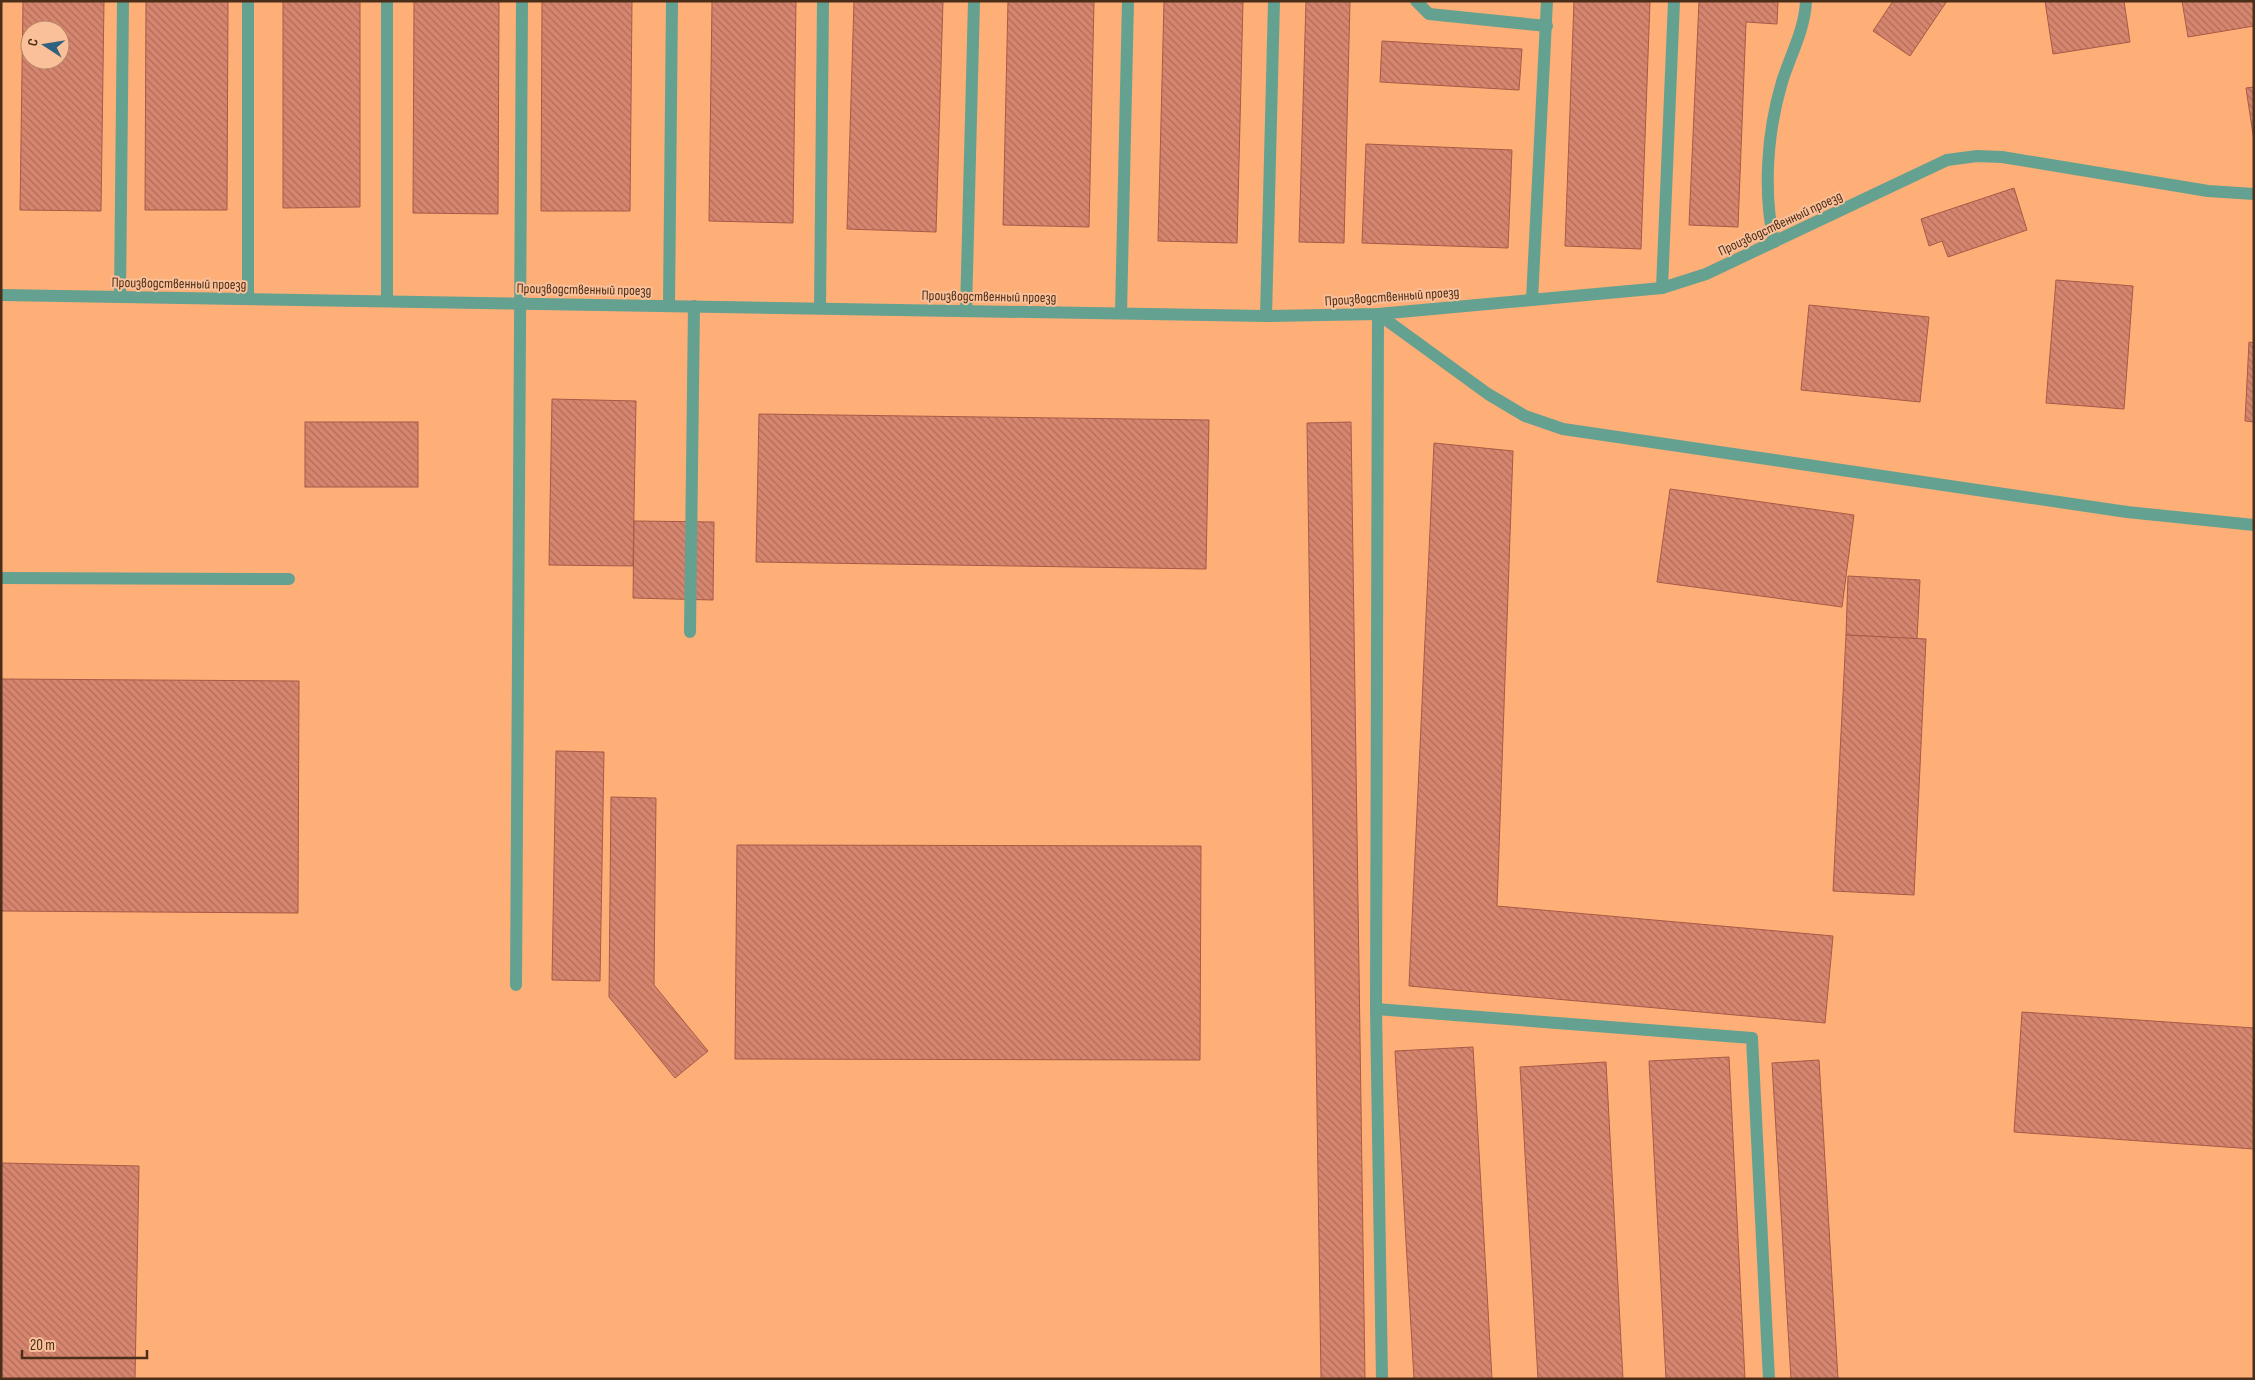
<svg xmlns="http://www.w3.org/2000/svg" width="2255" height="1380" font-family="'Sofia Sans Condensed',sans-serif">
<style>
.built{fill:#fdaf77;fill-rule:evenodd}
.building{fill:url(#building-back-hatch);stroke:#a85a46;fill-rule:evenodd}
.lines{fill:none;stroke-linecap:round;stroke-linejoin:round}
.lane{stroke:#64a191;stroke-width:12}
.street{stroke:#64a191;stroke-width:12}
.labels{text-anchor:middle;stroke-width:4;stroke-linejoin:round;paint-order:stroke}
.street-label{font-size:14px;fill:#4b2e1a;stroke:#fac099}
</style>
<defs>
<pattern id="building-back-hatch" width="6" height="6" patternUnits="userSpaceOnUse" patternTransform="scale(1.25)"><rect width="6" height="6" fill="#d6856f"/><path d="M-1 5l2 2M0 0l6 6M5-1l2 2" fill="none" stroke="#b06d5a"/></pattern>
</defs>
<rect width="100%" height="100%" fill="#fac099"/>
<path class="built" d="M1 1H2254V1379H1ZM30 30H60V60H30Z"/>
<g class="building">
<path d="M23 1H104L101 211 20 210ZM30 30H60V60H30Z"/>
<path d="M146 1H228L227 210H145Z"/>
<path d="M283 1H360V207L283 208Z"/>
<path d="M414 1H499L498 214 413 213Z"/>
<path d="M542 1H632L630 211H541Z"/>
<path d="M712 1H796L793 223 709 221Z"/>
<path d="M854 1H943L936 232 847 229Z"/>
<path d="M1008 1H1094L1089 227 1003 225Z"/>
<path d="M1164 1H1243L1237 243 1158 241Z"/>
<path d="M1306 1H1350L1344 243 1299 242Z"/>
<path d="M1574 1H1650L1641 249 1565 246Z"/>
<path d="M1699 1H1778L1777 24 1746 22 1738 227 1689 225Z"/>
<path d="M1893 1H1947L1910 56 1873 31Z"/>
<path d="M2045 1H2124L2130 42 2053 54Z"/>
<path d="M2182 1H2254V26L2188 37Z"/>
<path d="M1382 41 1522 49 1519 90 1380 82Z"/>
<path d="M2254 87V141L2246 88Z"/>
<path d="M1366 144 1512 150 1508 248 1362 243Z"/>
<path d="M2014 188 2027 230 1948 257 1942 241 1929 246 1921 219Z"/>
<path d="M2056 280 2133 286 2124 409 2046 403Z"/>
<path d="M1809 305 1929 317 1920 402 1801 390Z"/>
<path d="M2249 342 2254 343V422L2245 421Z"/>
<path d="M552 399 636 401 633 566 549 565Z"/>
<path d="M759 414 1209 420 1206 569 756 562Z"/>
<rect x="305" y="422" width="113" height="65"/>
<path d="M1351 422 1365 1379H1321L1307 423Z"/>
<path d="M1434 443 1513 451 1497 906 1833 936 1825 1023 1409 986Z"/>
<path d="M1670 489 1854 515 1842 607 1657 582Z"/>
<path d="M634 521 714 522 713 600 633 598Z"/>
<path d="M1848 576 1920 580 1917 639 1846 635Z"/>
<path d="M1846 635 1926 639 1914 895 1833 891Z"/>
<path d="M1 679 299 681 298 913 1 911Z"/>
<path d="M556 751 604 752 600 981 552 980Z"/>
<path d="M611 797 656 798 654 985 708 1051 675 1078 609 997Z"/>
<path d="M737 845 1201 846 1200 1060 735 1059Z"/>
<path d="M2022 1012 2254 1028V1149L2014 1132Z"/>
<path d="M1473 1047 1492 1379H1414L1395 1051Z"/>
<path d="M1729 1057 1745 1379H1666L1649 1061Z"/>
<path d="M1819 1060 1838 1379H1791L1772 1063Z"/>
<path d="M1606 1062 1623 1379H1538L1520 1067Z"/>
<path d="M1 1163 139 1166 135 1379H1Z"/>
</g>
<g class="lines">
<g class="lane">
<path d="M387 1V301"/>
<path d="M1416 1 1429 14 1547 26"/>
<path d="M1947 160 1977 156 2002 157 2208 191 2254 194"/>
<path d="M1774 242C1763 192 1767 132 1782 82 1790 56 1805 29 1806 1"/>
<path d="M1662 288 1674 1"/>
<path d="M120 297 123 1"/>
<path d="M248 299V1"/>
<path d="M1532 300 1547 1"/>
<path d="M669 305 672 1"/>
<path d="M820 308 823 1"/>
<path d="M966 311 974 1"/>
<path d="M1121 313 1128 1"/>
<path d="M1378 314 1376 1009 1382 1379"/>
<path d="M1378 314 1488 394 1525 416 1563 429 2127 512 2254 525"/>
<path d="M1266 316 1274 1"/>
<path d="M1 578 289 579"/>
<path d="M690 632 694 306"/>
<path d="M516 985 522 1"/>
<path d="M1376 1009 1752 1038 1769 1379"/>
</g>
<path class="street" d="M1 295 1266 316 1378 314 1662 288 1706 274 1947 160"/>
</g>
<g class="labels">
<g class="street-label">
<text transform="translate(1780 223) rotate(-25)" y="5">Производственный проезд</text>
<text transform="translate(179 283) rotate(1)" y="5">Производственный проезд</text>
<text transform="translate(584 289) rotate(1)" y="5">Производственный проезд</text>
<text transform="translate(989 296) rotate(1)" y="5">Производственный проезд</text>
<text transform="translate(1392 296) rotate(-4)" y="5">Производственный проезд</text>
</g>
</g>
<rect width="2255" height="1380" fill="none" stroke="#4b2e1a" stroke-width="5"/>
<g transform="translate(45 45) rotate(282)"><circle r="24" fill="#fac099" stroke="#b48666"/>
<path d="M0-4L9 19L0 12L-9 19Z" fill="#2e627e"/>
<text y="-8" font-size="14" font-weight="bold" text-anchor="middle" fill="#4b2e1a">С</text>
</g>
<path d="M22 1350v8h125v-8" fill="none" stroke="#4b2e1a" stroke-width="2.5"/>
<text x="30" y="1350" font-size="15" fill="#4b2e1a" stroke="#fac099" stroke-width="4" paint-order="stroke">20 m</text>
</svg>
